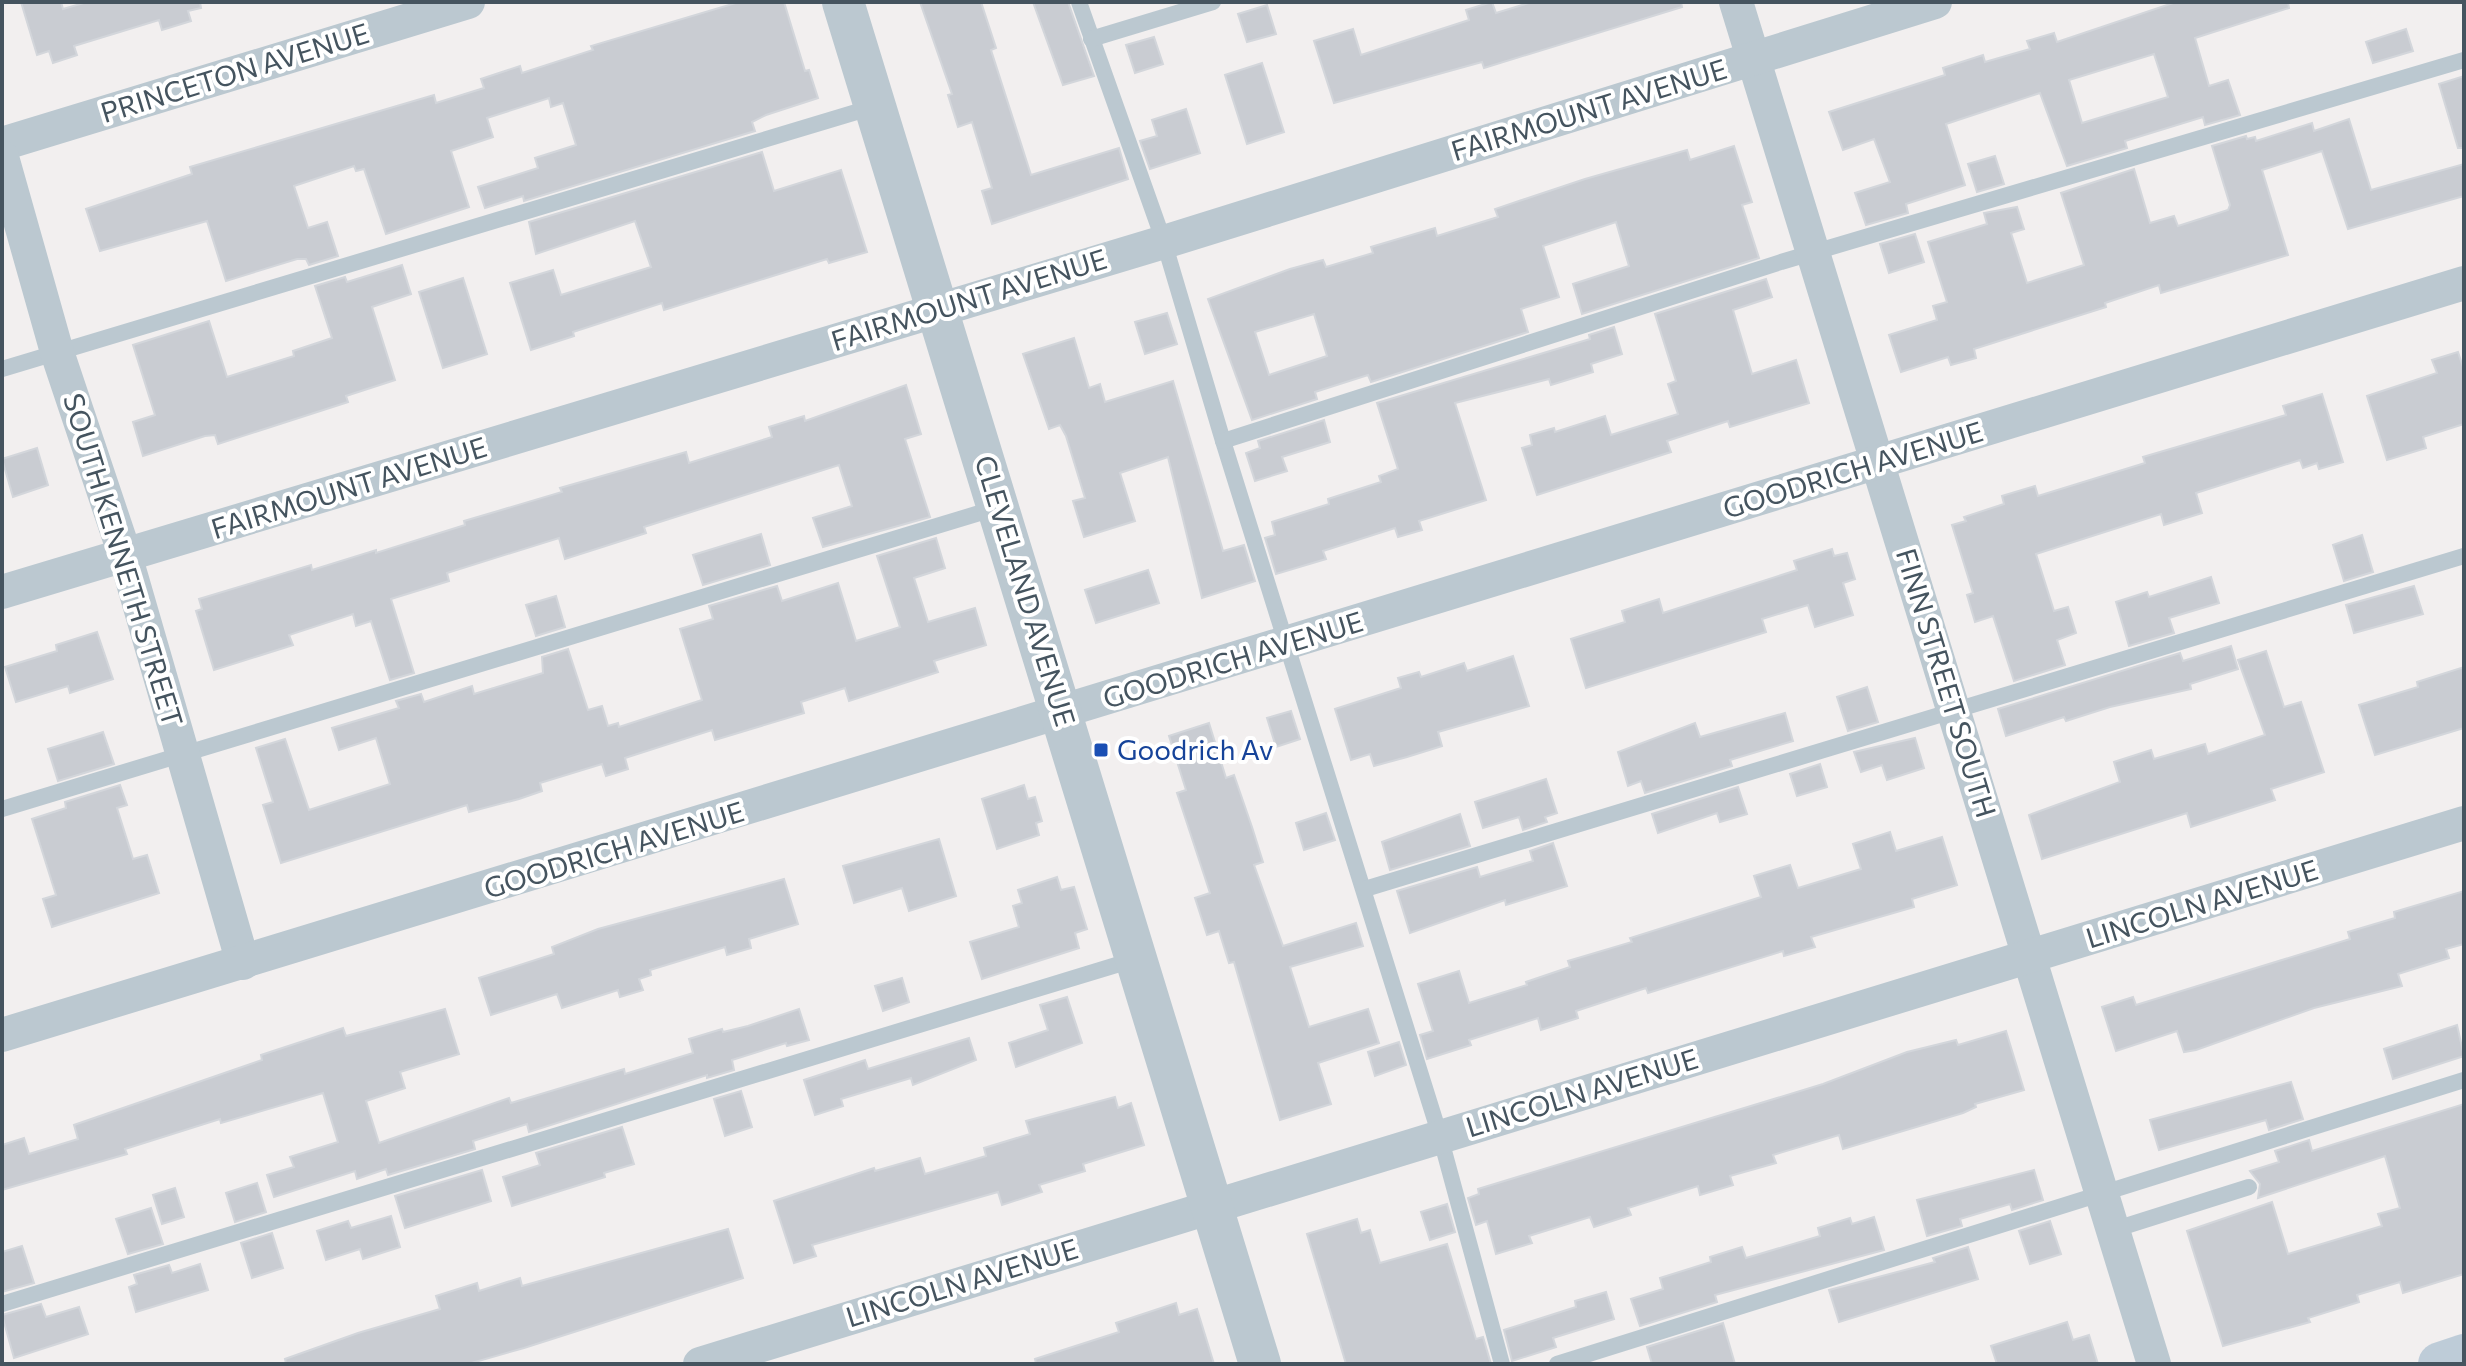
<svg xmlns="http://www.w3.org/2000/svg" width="2466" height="1366" font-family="Commissioner,sans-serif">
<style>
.building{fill:#c9ccd2;stroke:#d3d6db;stroke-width:2;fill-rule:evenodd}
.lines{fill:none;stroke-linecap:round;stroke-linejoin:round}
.service{stroke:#bbc8d0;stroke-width:16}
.minor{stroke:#bbc8d0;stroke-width:34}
.tertiary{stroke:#bbc8d0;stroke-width:42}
.secondary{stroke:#beccd8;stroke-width:44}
.transit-dot{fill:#1a4fb4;stroke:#fff;stroke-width:3}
.labels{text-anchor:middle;stroke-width:8;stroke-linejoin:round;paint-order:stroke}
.street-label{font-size:28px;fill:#45545f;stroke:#fff}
.transit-label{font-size:28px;fill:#164399;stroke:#fff;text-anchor:start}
</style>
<rect width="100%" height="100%" fill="#f2efef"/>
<g class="building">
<path d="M21 2H61L63 9 87 2H200L201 8 188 11 191 21 162 30 159 20 74 46 77 55 53 63 49 51 37 55Z"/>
<path d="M739 2H784L805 71 809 70 818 98 766 115 752 122 755 131 524 201 523 196 485 208 478 187 538 168 535 158 576 145 563 103 551 107 549 98 487 118 493 137 451 151 469 207 386 234 364 169 356 171 354 166 294 186 308 228 327 222 338 256 309 265 306 259H297L226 281 207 221 100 251 86 209 192 174 190 167 434 95 436 103 484 88 481 79 520 66 522 73 593 50 591 46Z"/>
<path d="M920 2H981L996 48 991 50 1031 175 1119 148 1128 179 992 224 982 191 992 188 972 122 958 127 948 95 952 94Z"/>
<path d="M1033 2H1068L1094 76 1063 85Z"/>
<path d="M1492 2 1496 13 1532 2H1681L1682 7 1484 68 1482 62 1334 103 1314 41 1353 29 1361 55 1469 20 1466 10Z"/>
<path d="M2176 2H2288L2289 8 2195 38 2209 86 2228 80 2240 115 2205 125 2203 117 2125 141 2127 148 2067 166 2040 93 1946 124 1965 185 1906 204 1908 213 1866 225 1855 193 1890 182 1874 139 1843 150 1829 112 1945 75 1943 68 1983 55 1985 62 2030 49 2027 41 2054 33 2057 42ZM2154 54 2168 97 2082 123 2069 80Z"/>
<path d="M1267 5 1276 34 1247 42 1238 14Z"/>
<path d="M2406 29 2413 51 2373 63 2366 42Z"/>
<path d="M1154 37 1163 64 1135 73 1126 45Z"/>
<path d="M1262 63 1284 132 1247 144 1225 75Z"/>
<path d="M2464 76V148H2458L2439 84Z"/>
<path d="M1186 109 1200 153 1150 169 1140 141 1157 136 1152 120Z"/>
<path d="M2349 119 2371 190 2464 164V196L2348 229 2322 151 2262 170 2288 255 2161 293 2159 285 2105 303 2106 307 1974 349 1976 358 1951 365 1948 357 1901 372 1889 335 1937 320 1933 306 1947 302 1928 242 1987 224 1984 213 2017 207 2024 229 2011 233 2027 283 2084 265 2061 193 2134 169 2150 223 2174 216 2178 226 2228 210 2230 205 2212 146 2246 136 2247 139 2255 137 2256 141 2312 123 2314 131Z"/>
<path d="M1734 146 1752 202 1742 205 1759 258 1582 314 1573 284 1629 266 1616 222 1543 246 1559 297 1521 309 1528 332 1371 382 1368 375 1315 392 1317 399 1252 420 1208 299 1290 269 1323 260 1326 267 1373 253 1371 247 1435 228 1437 236 1498 217 1495 209 1585 179 1687 150 1690 160ZM1314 314 1327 356 1269 375 1255 332Z"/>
<path d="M762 152 774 191 841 170 867 252 829 263 827 259 664 310 662 303 573 332 574 336 531 350 510 283 553 270 561 295 651 267 635 221 536 254 529 222Z"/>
<path d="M1995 156 2004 184 1977 192 1968 164Z"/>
<path d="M1915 234 1924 262 1889 273 1880 244Z"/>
<path d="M402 265 411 294 372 307 395 380 346 396 348 402 218 444 215 435 205 436 143 456 133 422 155 415 133 345 209 321 227 377 294 356 293 351 332 338 315 286 345 277 347 282Z"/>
<path d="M463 278 487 354 443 368 419 292Z"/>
<path d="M1766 279 1772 297 1733 310 1752 374 1796 360 1809 403 1730 427 1728 421 1667 441 1671 452 1537 495 1522 448 1532 445 1530 435 1554 428 1555 432 1605 416 1611 435 1678 414 1668 384 1676 381 1655 314Z"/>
<path d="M1167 313 1177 344 1145 354 1135 322Z"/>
<path d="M1614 327 1622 354 1591 364 1593 372 1551 385 1549 379 1455 403 1486 500 1419 521 1422 530 1398 537 1395 528 1323 551 1326 559 1276 574 1265 538 1275 535 1272 522 1329 504 1328 499 1381 482 1379 476 1398 469 1377 403 1590 339 1589 335Z"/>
<path d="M1074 338 1089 388 1100 384 1105 402 1173 381 1223 551 1244 545 1255 581 1202 598 1168 457 1120 473 1135 521 1084 537 1073 501 1085 498 1066 436 1060 425 1049 429 1023 354Z"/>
<path d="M2458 352 2464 370V424L2423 437 2426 448 2387 460 2367 396 2437 373 2432 360Z"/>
<path d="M906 385 921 434 905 439 930 517 823 547 813 518 852 506 839 465 644 527 646 533 565 559 559 538 447 573 449 581 391 599 414 673 390 680 371 621 356 626 353 614 289 635 293 645 214 670 196 611 202 609 199 599 311 565 312 570 376 550V553L465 525 464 521 562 492 560 488 686 452 689 463 772 437 769 427 804 416 805 421Z"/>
<path d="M2322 394 2343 462 2319 469 2317 463 2303 468 2300 460 2196 493 2202 513 2164 525 2161 514 2036 554 2054 611 2068 607 2076 633 2057 640 2065 665 2014 681 1993 616 1975 622 1967 595 1973 593 1952 525 1966 521 1964 517 2004 504 2002 496 2035 486 2038 496 2145 463 2143 457 2286 415 2283 406Z"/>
<path d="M1324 420 1330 442 1282 457 1287 471 1255 481 1246 453 1260 448 1258 441Z"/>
<path d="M37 448 48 485 13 497 2 459Z"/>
<path d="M761 534 770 565 703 585 693 555Z"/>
<path d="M2362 535 2373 572 2344 581 2333 545Z"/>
<path d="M936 538 945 568 914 578 928 622 975 608 986 645 934 661 938 672 849 701 845 688 801 702 804 713 715 740 712 730 625 758 628 769 606 776 602 764 540 783 542 791 519 799 469 812 467 805 281 863 263 805 273 802 256 748 285 739 309 810 390 784 376 738 339 750 332 728 399 708 396 701 421 694 424 702 472 686 474 694 543 673 542 657 568 649 588 710 602 706 608 726 618 723 619 727 702 700 680 629 713 619 709 606 777 586 782 601 838 583 856 641 900 627 877 556Z"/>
<path d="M1832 549 1834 556 1847 553 1855 579 1843 583 1853 615 1815 627 1808 605 1762 619 1766 632 1586 688 1571 639 1625 622 1622 611 1659 599 1663 613 1797 570 1794 561Z"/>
<path d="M1148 570 1159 603 1096 623 1085 590Z"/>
<path d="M2211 577 2219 603 2169 618 2174 633 2129 646 2116 602 2147 592 2149 597Z"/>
<path d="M2414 586 2423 614 2354 633 2346 605Z"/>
<path d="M556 596 565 627 536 636 526 605Z"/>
<path d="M97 632 113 679 70 693 68 686 16 702 5 667 57 651 56 645Z"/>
<path d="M2231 646 2238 669 2190 684 2191 689 2110 707 2066 721 2064 717 2006 736 1998 709 2180 653 2183 661Z"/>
<path d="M2266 651 2284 707 2301 702 2324 772 2271 789 2275 800 2191 827 2187 813 2042 859 2029 815 2120 782 2114 762 2151 750 2154 759 2205 744 2208 754 2265 735 2238 660Z"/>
<path d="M1513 656 1529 706 1438 732 1442 746 1407 757 1374 766 1370 754 1351 760 1335 709 1401 688 1398 678 1419 672 1421 677 1464 663 1467 671Z"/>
<path d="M2464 667V728L2375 755 2359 705 2418 687 2417 682Z"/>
<path d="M1867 687 1878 722 1848 731 1837 697Z"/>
<path d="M1291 711 1300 739 1276 747 1267 718Z"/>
<path d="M1785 713 1793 741 1730 760 1732 766 1645 793 1641 781 1628 786 1618 752 1695 723 1700 737Z"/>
<path d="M1209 723 1226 778 1234 775 1252 827 1263 862 1254 865 1283 946 1356 923 1363 946 1290 967 1309 1027 1368 1009 1379 1043 1318 1063 1331 1104 1280 1120 1234 962 1229 963 1219 931 1207 935 1195 898 1210 893 1177 793 1186 790 1169 736Z"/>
<path d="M103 732 114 764 58 781 48 749Z"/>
<path d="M1915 738 1924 768 1887 780 1882 765 1861 772 1854 752Z"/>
<path d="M1820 764 1827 787 1797 796 1790 774Z"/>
<path d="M1546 779 1557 813 1545 817 1547 822 1523 830 1519 817 1483 828 1475 802Z"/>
<path d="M120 785 127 805 117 808 133 859 147 855 159 893 52 927 43 899 56 895 32 819 66 808 65 802Z"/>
<path d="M1024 785 1028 799 1035 797 1042 821 1036 823 1039 835 997 849 982 799Z"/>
<path d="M1738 787 1747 814 1720 822 1717 813 1658 833 1652 814Z"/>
<path d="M1326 813 1335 840 1304 850 1296 823Z"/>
<path d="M1460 814 1470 846 1390 870 1382 842Z"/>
<path d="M1890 832 1896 851 1942 837 1957 885 1912 899 1914 907 1811 937 1815 947 1784 956 1783 951 1648 993 1646 988 1576 1011 1578 1018 1541 1030 1538 1018 1469 1040 1471 1045 1427 1059 1420 1035 1433 1031 1418 984 1459 971 1469 1003 1527 985 1526 982 1570 967 1568 961 1632 942 1630 938 1761 897 1754 876 1790 865 1798 888 1861 869 1853 844Z"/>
<path d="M939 839 956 896 909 911 902 888 854 903 843 866Z"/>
<path d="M1553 843 1567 886 1506 905 1505 900 1410 933 1397 891 1477 867 1480 877 1533 861 1530 851Z"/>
<path d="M1057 877 1061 890 1074 887 1087 929 1075 933 1079 948 982 979 970 942 1019 927 1013 906 1022 903 1018 890Z"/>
<path d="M784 879 798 924 749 939 751 948 727 955 725 947 650 970 651 975 639 979 643 990 620 997 618 990 562 1008 557 994 491 1015 479 978 554 954 552 947 598 929Z"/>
<path d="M2464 891V944L2446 949 2449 958 2398 974 2402 986 2314 1008 2196 1050 2184 1052 2177 1031 2116 1051 2102 1007 2133 997 2136 1005 2350 939 2348 932 2395 918 2394 912Z"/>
<path d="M902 978 909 1002 883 1011 875 986Z"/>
<path d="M1067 997 1082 1043 1016 1067 1009 1043 1048 1030 1040 1005Z"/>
<path d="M445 1009 459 1054 400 1072 405 1088 366 1101 379 1143 509 1098 511 1103 624 1069 625 1074 693 1053 689 1039 722 1029 723 1032 748 1026 799 1009 809 1040 787 1046 786 1043 732 1060 734 1070 707 1078V1075L529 1132 527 1124 473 1141 475 1149 388 1175 386 1169 357 1179 355 1171 274 1197 267 1175 294 1167 290 1157 338 1142 323 1093 221 1123 220 1119 125 1149 127 1154 2 1190V1145L24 1138 29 1154 78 1139 74 1125 262 1060 261 1055 343 1028 346 1036Z"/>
<path d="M2457 1025 2464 1056 2393 1079 2384 1049Z"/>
<path d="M2006 1031 2024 1090 1975 1104 1976 1107 1963 1113 1843 1149 1839 1135 1773 1155 1776 1163 1730 1176 1733 1185 1700 1195 1698 1186 1628 1208 1631 1215 1594 1227 1590 1217 1529 1236 1532 1243 1496 1254 1487 1221 1476 1225 1468 1198 1479 1194 1478 1189 1823 1084 1907 1052 1956 1040 1958 1045Z"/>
<path d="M969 1038 976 1060 913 1085 911 1078 841 1099 843 1106 815 1115 804 1080 865 1060 868 1069Z"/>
<path d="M1399 1042 1406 1065 1375 1076 1368 1052Z"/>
<path d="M2291 1082 2303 1119 2269 1130 2266 1120 2159 1150 2150 1120Z"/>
<path d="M741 1091 752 1127 725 1136 714 1099Z"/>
<path d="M1115 1097 1118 1108 1131 1103 1144 1145 1083 1164 1085 1171 1039 1185 1042 1192 1002 1205 998 1192 812 1245 816 1256 794 1263 774 1201 874 1168 875 1171 920 1158 925 1174 986 1156 984 1148 1030 1134 1026 1121Z"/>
<path d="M2464 1104V1274L2403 1293 2400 1282 2357 1295 2359 1302 2308 1318 2310 1322 2223 1346 2187 1231 2272 1202 2288 1254 2382 1226 2378 1214 2400 1208 2385 1156 2258 1198 2260 1184 2250 1171 2279 1162 2275 1151 2309 1140 2312 1151Z"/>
<path d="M622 1127 634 1164 604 1173 605 1177 512 1206 503 1177 540 1165 536 1153Z"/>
<path d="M482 1170 491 1201 405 1228 395 1196Z"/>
<path d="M2034 1170 2043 1200 2012 1210 2010 1204 1960 1219 1962 1226 1927 1236 1917 1200Z"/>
<path d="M257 1183 266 1212 235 1222 226 1193Z"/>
<path d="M175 1188 184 1217 162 1224 153 1195Z"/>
<path d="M1447 1204 1455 1232 1430 1240 1421 1212Z"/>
<path d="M151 1208 163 1244 128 1254 116 1219Z"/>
<path d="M391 1216 400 1247 363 1259 360 1249 326 1260 317 1231 348 1221 351 1228Z"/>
<path d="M1874 1217 1884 1250 1715 1295 1717 1302 1640 1326 1631 1299 1663 1289 1660 1278 1711 1262 1710 1257 1742 1247 1746 1258 1820 1236 1818 1228 1850 1218 1852 1224Z"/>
<path d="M1357 1219 1361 1233 1370 1230 1380 1263 1447 1244 1476 1339 1483 1337 1491 1364H1346L1307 1234Z"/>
<path d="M2050 1221 2061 1254 2030 1264 2019 1231Z"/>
<path d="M728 1229 743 1278 524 1348 468 1364H286L285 1359 358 1333 440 1309 436 1296 477 1283 479 1291 520 1278 522 1286 529 1284Z"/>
<path d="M272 1233 283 1268 252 1278 241 1243Z"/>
<path d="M22 1246 34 1283 2 1292V1252Z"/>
<path d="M1968 1247 1978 1279 1839 1322 1829 1290 1935 1262 1933 1258Z"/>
<path d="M200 1264 208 1290 136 1312 129 1287 137 1284 134 1275 169 1265 172 1273Z"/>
<path d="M1606 1292 1614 1319 1553 1338 1556 1347 1512 1361 1504 1330 1576 1307 1575 1301Z"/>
<path d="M1176 1303 1179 1315 1197 1309 1214 1364H1036L1035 1359 1119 1332 1116 1323Z"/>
<path d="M41 1304 46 1317 79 1307 88 1334 14 1358 2 1315Z"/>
<path d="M2067 1322 2073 1340 2089 1335 2098 1364H1997L1991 1346Z"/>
<path d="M1723 1323 1735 1364H1652L1647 1347Z"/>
</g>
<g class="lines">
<g class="service">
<path d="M1079 2 1164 242 1223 441 1440 1136 1502 1364"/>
<path d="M1091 39 1213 2"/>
<path d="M2 369 873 107"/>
<path d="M1223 441 1781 262 2464 60"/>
<path d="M2 809 996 508"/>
<path d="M1365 889 2464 556"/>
<path d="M2113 1230 2249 1187"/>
<path d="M2 1304 1136 959"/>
<path d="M1557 1364 2464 1080"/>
</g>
<g class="minor">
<path d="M1736 2 2154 1364"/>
<path d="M2 144 468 2"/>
<path d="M2 157 57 352 125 555 243 963"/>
<path d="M2 592 1164 242 1935 2"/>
<path d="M2 1035 2464 283"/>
<path d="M700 1364 2464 823"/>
</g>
<path class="tertiary" d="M843 2 1260 1364"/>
<path class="secondary" d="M2440 1364 2464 1356"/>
</g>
<rect class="transit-dot" x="1093" y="742" width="16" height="16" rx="4"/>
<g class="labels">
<g class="street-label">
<text transform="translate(235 73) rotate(-17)" y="10">PRINCETON AVENUE</text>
<text transform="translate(1589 110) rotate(-17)" y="10">FAIRMOUNT AVENUE</text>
<text transform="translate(969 300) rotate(-17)" y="10">FAIRMOUNT AVENUE</text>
<text transform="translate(1853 470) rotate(-17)" y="10">GOODRICH AVENUE</text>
<text transform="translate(349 488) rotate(-17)" y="10">FAIRMOUNT AVENUE</text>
<text transform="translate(123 560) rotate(73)" y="10">SOUTH KENNETH STREET</text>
<text transform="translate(1025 591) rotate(73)" y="10">CLEVELAND AVENUE</text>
<text transform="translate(1233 660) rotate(-17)" y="10">GOODRICH AVENUE</text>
<text transform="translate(1946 683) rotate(73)" y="10">FINN STREET SOUTH</text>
<text transform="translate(614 850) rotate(-17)" y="10">GOODRICH AVENUE</text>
<text transform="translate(2202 904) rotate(-17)" y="10">LINCOLN AVENUE</text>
<text transform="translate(1582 1093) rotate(-17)" y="10">LINCOLN AVENUE</text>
<text transform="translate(962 1283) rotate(-17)" y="10">LINCOLN AVENUE</text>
</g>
<g class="transit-label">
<text x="1117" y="760">Goodrich Av</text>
</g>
</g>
<rect width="2466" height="1366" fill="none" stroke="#45545f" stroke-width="8"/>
</svg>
